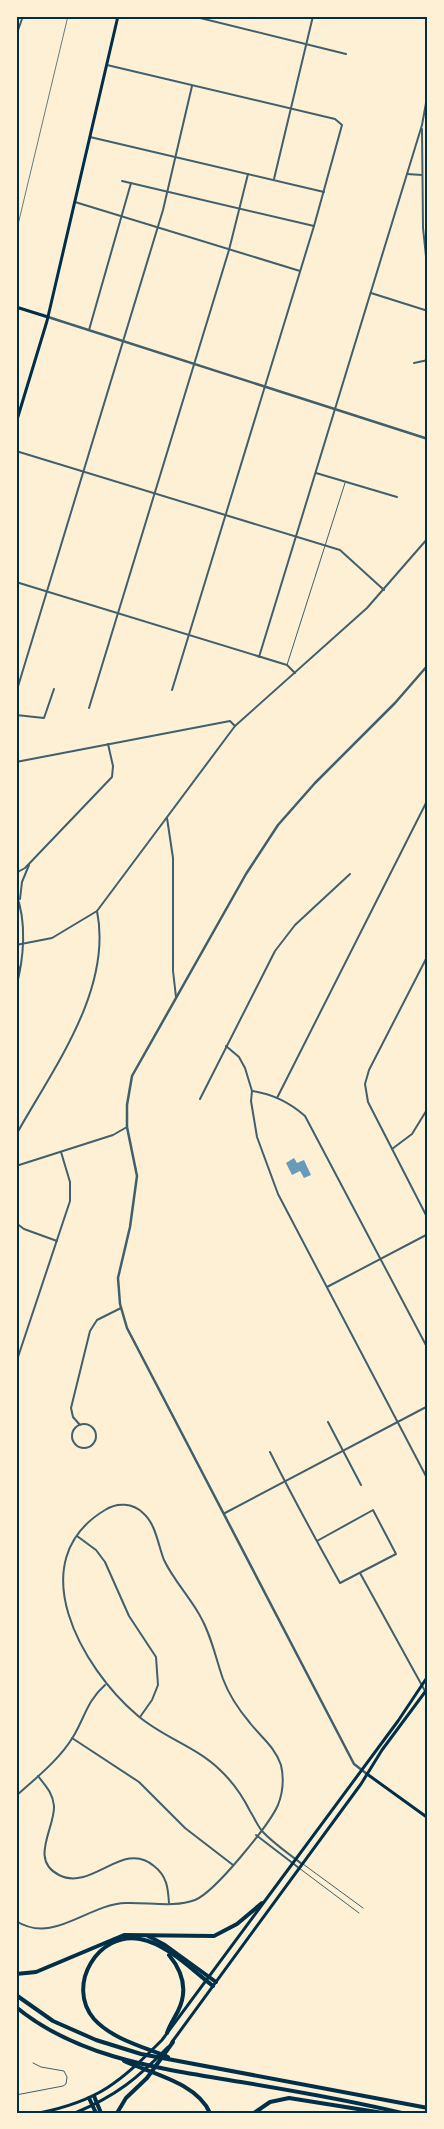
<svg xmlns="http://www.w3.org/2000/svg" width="444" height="2129" font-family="Poppins,sans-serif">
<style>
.water{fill:#669bbc}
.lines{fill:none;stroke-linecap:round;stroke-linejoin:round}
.service{stroke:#3f606c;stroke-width:1}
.minor{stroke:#3f606c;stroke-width:2}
.tertiary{stroke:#3f606c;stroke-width:2.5}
.secondary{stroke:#003049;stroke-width:3}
.primary{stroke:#003049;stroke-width:3}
.trunk{stroke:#003049;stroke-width:3}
.motorway{stroke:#003049;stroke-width:4}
.rail{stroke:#657d81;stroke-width:1}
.neatline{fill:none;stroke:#003049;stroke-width:2}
</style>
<rect width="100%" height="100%" fill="#fdf0d5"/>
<path class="water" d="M294 1158 297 1163 304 1160 311 1175 304 1178 300 1171 292 1175 286 1163Z"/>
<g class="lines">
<g class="service">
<path d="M287 665 345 483"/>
<path d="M303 1864 363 1908"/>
<path d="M299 1868 359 1913"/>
<path d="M16 2095 63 2086 66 2084 67 2077 64 2071 41 2067 33 2063"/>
</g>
<g class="minor">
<path d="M192 16 346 54"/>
<path d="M16 36 23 16"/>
<path d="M107 65 335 119 342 125 314 226 172 690"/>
<path d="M422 125 428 92"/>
<path d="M422 129 423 228 428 275"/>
<path d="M90 137 324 192"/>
<path d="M407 174 422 175"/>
<path d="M274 179 313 16"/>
<path d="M122 181 314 226"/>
<path d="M75 202 300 271"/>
<path d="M371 293 428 311"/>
<path d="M89 330 131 183"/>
<path d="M414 363 428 360"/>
<path d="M16 451 340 550 384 590"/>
<path d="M316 473 397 497"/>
<path d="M16 582 287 665 295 673"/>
<path d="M259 657 422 125"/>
<path d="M16 693 163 210 192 86"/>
<path d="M89 708 229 250 248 174"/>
<path d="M16 715 44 718 54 689"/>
<path d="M16 762 230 721 235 726"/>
<path d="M167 818 173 858V971L176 997"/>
<path d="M16 873 25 868 112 777 113 766 108 744"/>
<path d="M16 894C27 921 24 959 16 987"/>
<path d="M20 899 22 882 29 865"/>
<path d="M16 945 52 938 97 911 235 726 367 608 428 538"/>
<path d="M428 955 369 1070 365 1084 368 1102 428 1219"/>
<path d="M16 960 20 970"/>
<path d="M226 1046 239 1057 245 1068 252 1091 251 1101 257 1137 278 1194 428 1480"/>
<path d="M252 1091C273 1094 289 1102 305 1116L428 1349"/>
<path d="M277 1098 428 799"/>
<path d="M200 1099 275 951 295 925 350 874"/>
<path d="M16 1135C52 1070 113 990 97 911"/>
<path d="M392 1149 412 1134 428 1108"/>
<path d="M16 1166 113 1135 127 1127"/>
<path d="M16 1223 24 1229 57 1241"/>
<path d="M327 1287 428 1234"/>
<path d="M16 1363 70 1201V1182L61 1152"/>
<path d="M328 1422 361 1485"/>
<circle cx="84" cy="1436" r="12"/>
<path d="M80 1425 73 1417 71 1408 90 1331 97 1320 121 1308"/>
<path d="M270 1452C292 1496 316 1540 340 1583L396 1554 373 1510 317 1541"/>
<path d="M225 1513 428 1406"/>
<path d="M77 1536 96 1550 105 1562 129 1616 156 1657 158 1685 152 1700 140 1717"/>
<path d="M360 1573 425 1691"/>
<path d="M72 1738 139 1782 185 1828 233 1865"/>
<path d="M38 1776C45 1785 53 1793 54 1806 55 1828 29 1860 59 1875 92 1892 123 1839 154 1866 167 1876 168 1888 169 1903"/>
<path d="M16 1796C36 1778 59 1760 73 1737 85 1717 87 1701 105 1685"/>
<path d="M256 1835 299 1868"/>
<path d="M16 1921C54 1945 87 1904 126 1903 148 1902 174 1908 195 1900 215 1892 269 1825 278 1805 283 1792 284 1778 281 1765 275 1747 261 1737 250 1723 239 1710 229 1695 223 1679 215 1656 211 1634 199 1614 188 1595 173 1579 164 1560 158 1545 156 1524 143 1513 133 1503 117 1502 105 1510 20 1561 82 1668 137 1715 162 1737 195 1746 219 1769 232 1781 242 1795 250 1811 254 1817 257 1825 262 1831 273 1843 289 1854 302 1864"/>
</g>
<g class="tertiary">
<path d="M48 317 428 439"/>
<path d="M367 1774 354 1764 127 1328 120 1304 118 1278 130 1227 137 1176 127 1127V1105L132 1076 246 874 278 825 315 783 395 703 428 665"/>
</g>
<g class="secondary">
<path d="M16 307 48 317"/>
<path d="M367 1774 428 1818"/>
</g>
<g class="primary">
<path d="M172 2042 361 1784 382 1750 428 1688"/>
<path d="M39 2113C99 2101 120 2082 162 2040L398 1721 428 1676"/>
<path d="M75 2113C116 2096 138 2078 168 2047"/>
</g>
<path class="trunk" d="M16 423 47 321 118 16"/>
<g class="motorway">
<path d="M148 1936 165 1945 216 1982"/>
<path d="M16 1974 36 1972 124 1935 214 1936 237 1924 262 1903"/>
<path d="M16 1995 53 2021 96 2040 141 2054 428 2108"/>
<path d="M16 2007C79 2059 164 2069 241 2082 295 2091 349 2100 402 2113"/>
<path d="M167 2033C170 2024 174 2019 178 2011 188 1991 183 1972 169 1955"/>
<path d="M168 2057C144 2047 112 2039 94 2019 65 1985 99 1931 140 1939 167 1944 192 1970 213 1986"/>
<path d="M124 2061C153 2074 197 2083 210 2113"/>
<path d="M94 2096 101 2113"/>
<path d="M89 2098 96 2113"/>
<path d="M117 2113 126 2098 147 2078 173 2042"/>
<path d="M254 2113 270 2102 289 2098 383 2113"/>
</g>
<path class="rail" d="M16 233 68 16"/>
</g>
<rect width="444" height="2129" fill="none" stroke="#fdf0d5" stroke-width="35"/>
<rect x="18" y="18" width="408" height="2094" class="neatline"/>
</svg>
